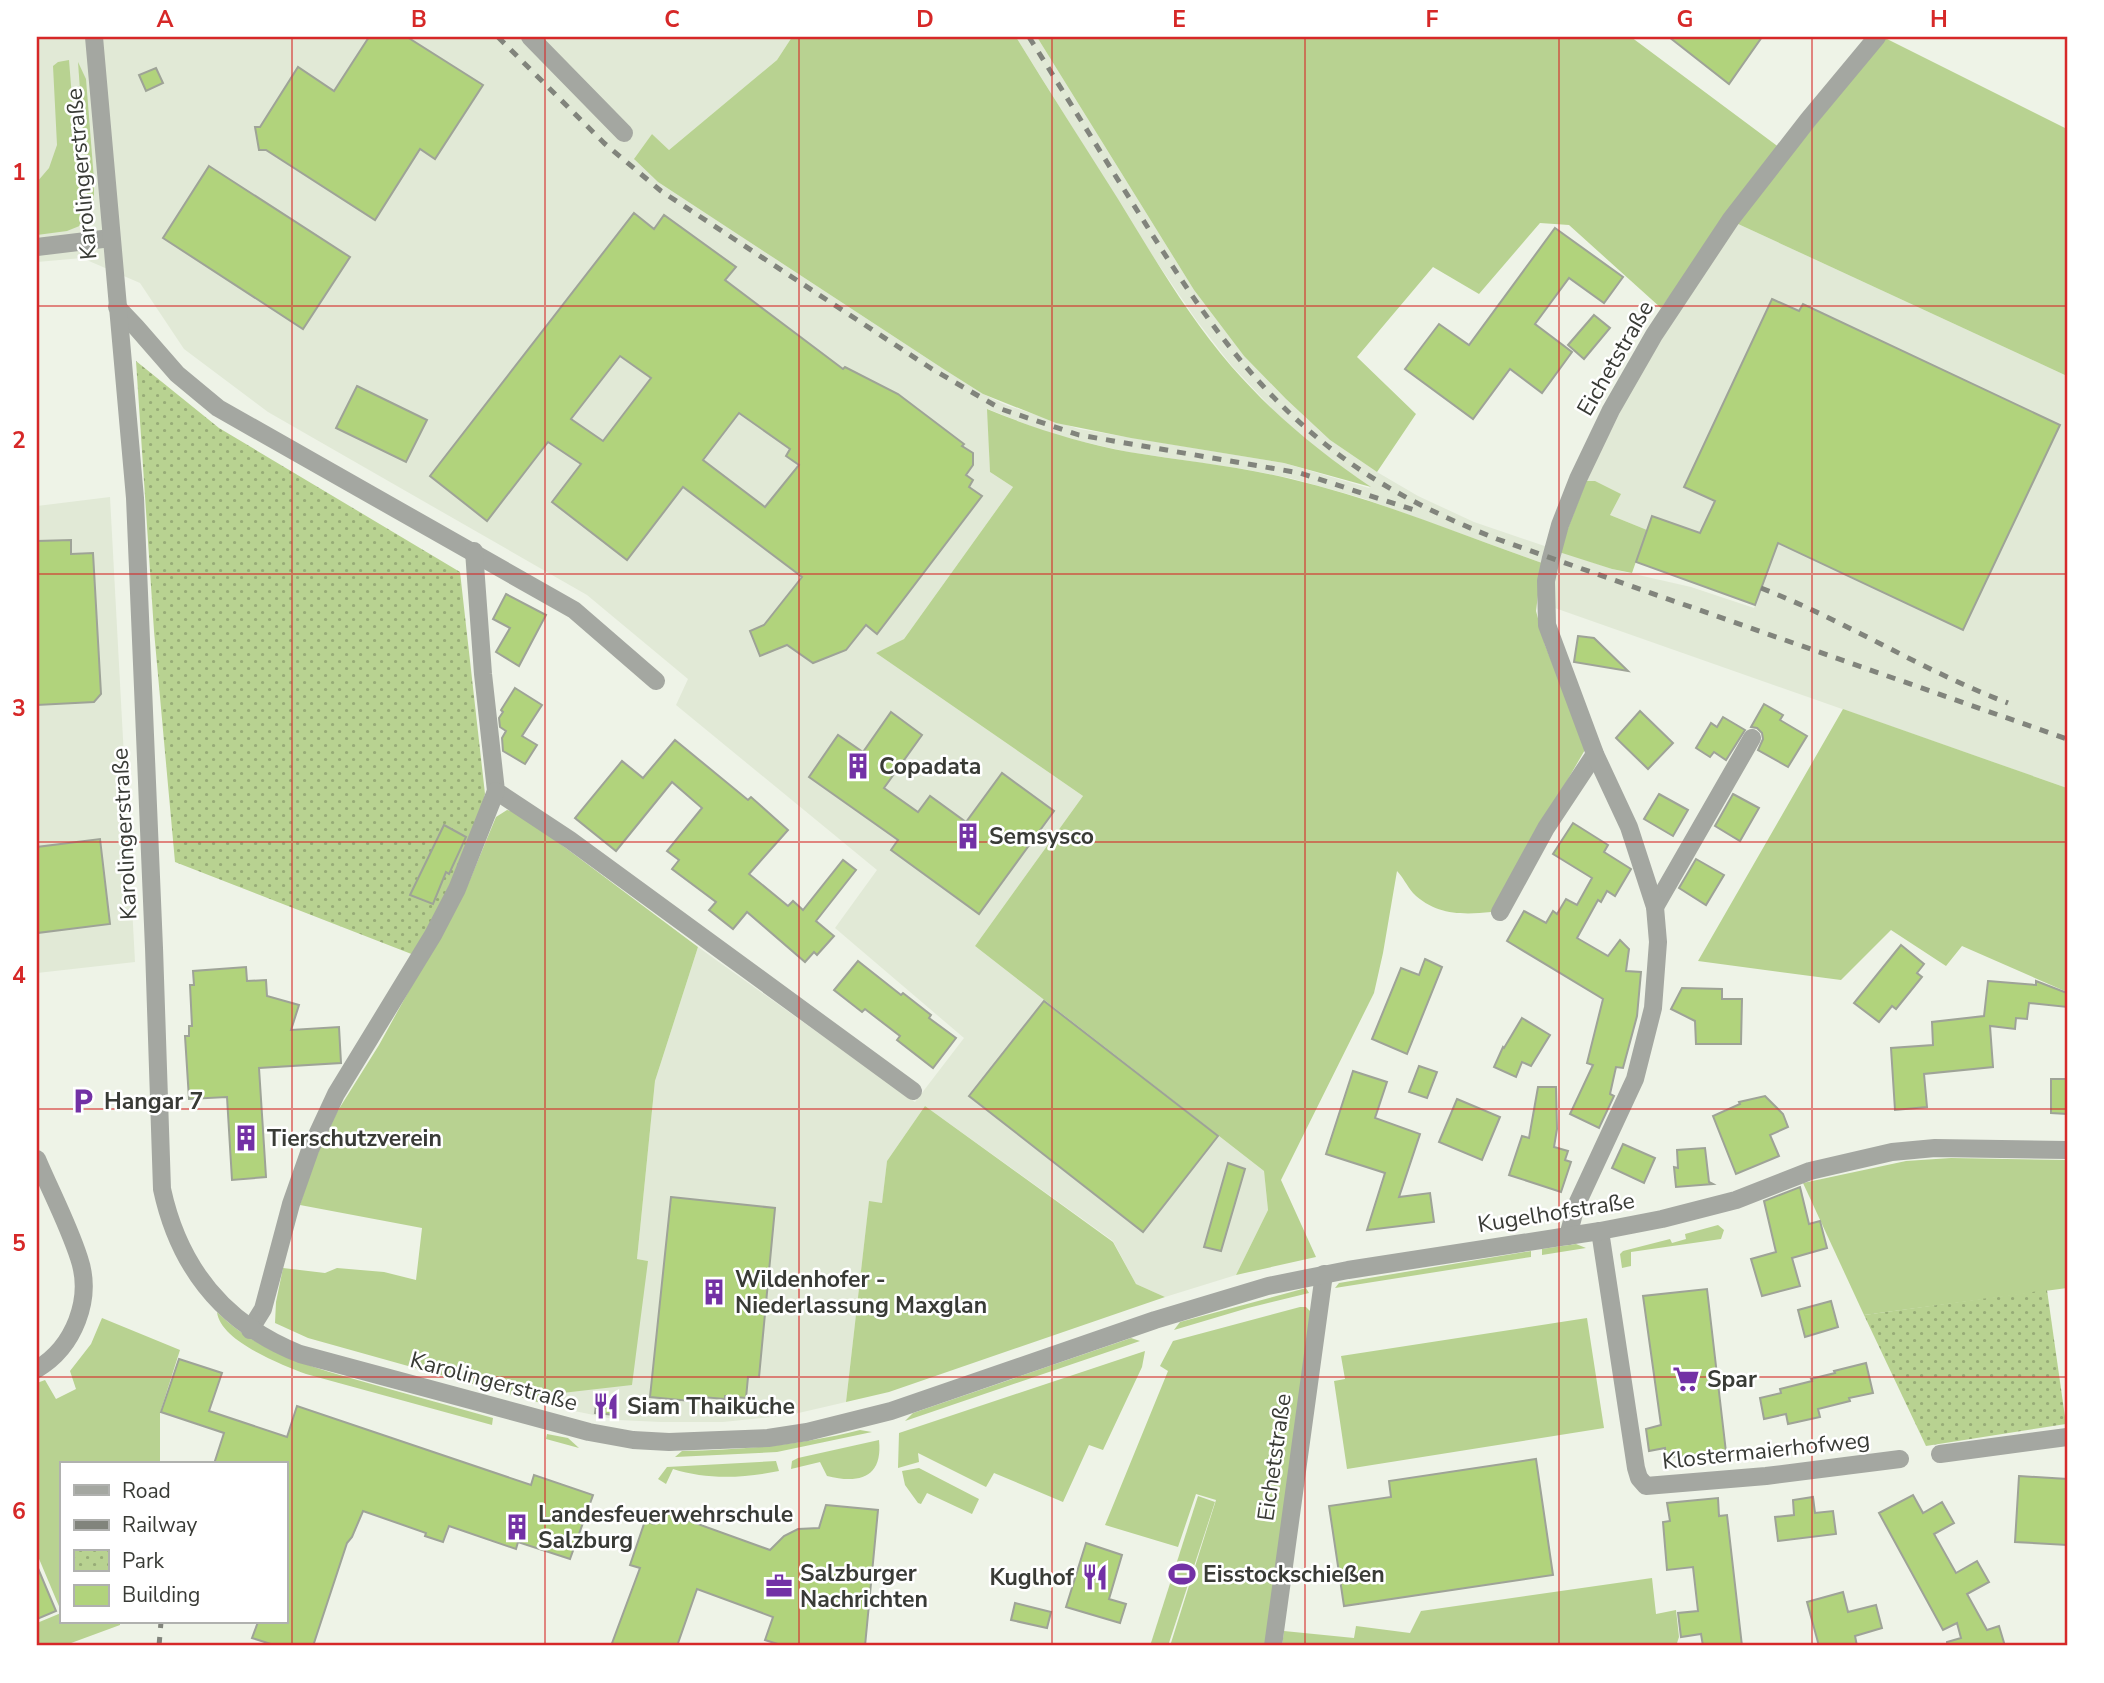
<svg xmlns="http://www.w3.org/2000/svg" width="2104" height="1683" font-family="'Nunito Sans',sans-serif">
<style>
.built{fill:#e1e9d6}
.grass{fill:#b8d291}
.park{fill:url(#park-dots)}
.building{fill:#b1d37c;stroke:#9ea397;stroke-width:2;fill-rule:evenodd}
.lines{fill:none;stroke-linecap:round;stroke-linejoin:round}
.minor{stroke:#a4a7a1;stroke-width:18}
.tertiary{stroke:#a4a7a1;stroke-width:18}
.rail{stroke:#81847c;stroke-width:5;stroke-dasharray:9 9;stroke-linecap:butt}
.grid{fill:none;stroke:#d62828;stroke-width:2;stroke-opacity:0.55}
.labels{text-anchor:middle;stroke-width:5;stroke-linejoin:round;paint-order:stroke}
.street-label{font-size:23px;fill:#393b36;stroke:#fff}
.poi-label{font-size:23px;font-weight:bold;fill:#393b36;stroke:#fff;text-anchor:start}
.neatline{fill:none;stroke:#d62828;stroke-width:2.5}
.grid-label{font-size:23px;text-anchor:middle;font-weight:bold;fill:#d62828}
</style>
<defs>
<pattern id="park-dots" width="8" height="8" patternUnits="userSpaceOnUse" patternTransform="scale(1.75)"><rect width="8" height="8" fill="#b8d291"/><path d="M2 2h.1M6 6h.1" fill="none" stroke="#97ac77" stroke-width="1.8" stroke-linecap="round"/></pattern>
</defs>
<rect width="100%" height="100%" fill="#eef3e7"/>
<g class="built">
<path d="M37 37H792L777 60 669 150 652 134 635 160 658 182 945 370 983 394 1006 405 1079 429 1284 463 1369 488 1370 487 1325 456 1278 415 1231 365 1197 321 1152 255 1016 37H1037L1194 290 1244 356 1286 399 1330 440 1377 472 1418 496 1474 522 1612 569 1691 587 1754 608 1765 578 1610 515 1586 481 1637 378 1736 223 2067 376V788L1552 607 1542 563 1362 498 1290 478 1243 469 1128 452 1075 440 1048 433 988 409 990 472 1013 487 904 639 876 653 1083 796 975 946 1264 1171 1268 1210 1236 1275 1165 1297 1136 1284 1113 1241 925 1106 887 1161 882 1204 869 1202 846 1402 790 1415 723 1422H661L618 1420 555 1407 648 1261 637 1259 655 1081 698 947 915 1102 964 1038 835 928 877 870 676 705 688 679 587 595 268 412 184 349 140 283 82 258 37 262Z"/>
<path d="M110 497 135 962 37 973V506Z"/>
</g>
<g class="grass">
<path d="M792 37H1016C1049 91 1084 145 1118 199 1153 256 1187 315 1231 366 1272 413 1319 452 1371 487L1284 463 1131 438 1056 423 983 394 945 370 658 182 634 159 652 134 669 150 777 60Z"/>
<path d="M1037 37H1631L1780 148 1661 308 1569 225 1540 223 1479 294 1433 267 1357 357 1416 414 1377 472 1330 440 1286 399 1244 356 1194 290Z"/>
<path d="M1885 38 2067 129V376L1736 223Z"/>
<path d="M69 60 82 225 67 231 37 235V182L49 168 57 145 53 66 58 62Z"/>
<path d="M78 62 86 79 94 180V206L89 217Z"/>
<path d="M987 409C1033 428 1080 443 1129 452 1183 461 1238 466 1291 479 1377 499 1459 534 1542 563L1536 611 1545 645 1586 748 1491 912C1462 915 1435 915 1413 893 1407 886 1403 877 1397 871L1383 953 1374 993 1281 1180 1316 1257 1236 1275 1268 1210 1264 1171 975 946 1083 796 876 653 904 639 1013 487 990 472Z"/>
<path d="M1586 481H1595L1621 494 1610 515 1647 530 1632 573 1612 569 1559 552Z"/>
<path d="M1843 709 2067 788V992L1962 946 1946 966 1891 930 1841 980 1698 961Z"/>
<path d="M507 810 519 813 698 947 655 1081 637 1259 648 1261 632 1385 562 1393 555 1407 308 1338 275 1323 276 1302 283 1268 325 1273 337 1268 384 1272 416 1280 422 1228 300 1205 312 1166 337 1112 379 1045 469 882 496 817Z"/>
<path d="M925 1106 1113 1242 1136 1284 1165 1297 889 1392 846 1402 869 1201 882 1203 887 1161Z"/>
<path d="M1951 1158 2067 1160V1288L1864 1315 1803 1183 1906 1161Z"/>
<path d="M1718 1225 1724 1230 1721 1239 1631 1252V1266L1622 1268 1620 1254 1623 1251 1670 1239 1672 1243 1686 1239 1685 1234Z"/>
<path d="M1576 1244 1586 1248 1542 1255V1249Z"/>
<path d="M1531 1251V1257L1335 1288 1339 1283Z"/>
<path d="M1306 1288 1309 1293 1248 1308 1174 1330 1180 1322Z"/>
<path d="M1300 1307H1306L1311 1312 1268 1646H1170L1216 1500 1196 1494 1178 1547 1105 1525 1168 1371 1160 1366 1173 1341Z"/>
<path d="M217 1312C260 1355 318 1369 375 1385 414 1396 454 1407 493 1418L492 1425 306 1374C282 1365 220 1341 217 1312Z"/>
<path d="M102 1318 180 1350 160 1413V1464H61V1611L37 1554V1383L45 1380 56 1399 76 1389 70 1371 91 1344Z"/>
<path d="M1587 1318 1604 1428 1347 1469 1334 1381 1345 1379 1341 1356Z"/>
<path d="M1131 1338 1140 1341 905 1421 913 1413Z"/>
<path d="M1145 1351 1142 1367 1103 1450 1089 1445 1063 1502 994 1473 986 1487 918 1453 919 1462 898 1468 899 1433Z"/>
<path d="M860 1430 872 1432 777 1452 675 1457 682 1451C742 1450 801 1445 860 1430Z"/>
<path d="M547 1434 568 1438 579 1448 546 1439Z"/>
<path d="M879 1440C883 1478 859 1484 827 1476L820 1462 791 1469 792 1461 798 1458Z"/>
<path d="M776 1461 779 1471C744 1478 707 1480 673 1469L666 1484 658 1479 667 1467Z"/>
<path d="M919 1468 979 1499 972 1514 927 1493 921 1504 918 1503 905 1485 902 1471Z"/>
<path d="M1198 1496 1215 1502 1168 1646H1150Z"/>
<path d="M1652 1578 1656 1614 1676 1610 1679 1637 1676 1646H1282L1284 1631 1354 1638 1356 1626 1410 1633 1421 1611Z"/>
<path d="M61 1613V1622H120V1625L63 1646H37V1623Z"/>
</g>
<g class="park">
<path d="M136 361 219 428 460 572 485 794 474 837 414 955 175 862 154 631Z"/>
<path d="M2047 1290 2066 1424 1926 1446 1864 1315Z"/>
</g>
<g class="building">
<path d="M369 37H407L483 85 435 159 420 149 375 220 266 150H259L255 127H260L298 67 334 91Z"/>
<path d="M1669 37H1762L1729 84Z"/>
<path d="M156 68 163 83 146 91 139 75Z"/>
<path d="M209 166 350 257 303 329 163 238Z"/>
<path d="M634 213 654 229 664 215 736 267 725 280 843 369 845 367 898 394 964 444 962 446 973 453V465L966 475 973 480 969 487 982 496 877 634 866 625 846 650 813 663 787 645 760 656 750 631 764 625 802 577 683 487 627 560 552 502 581 464 548 442 487 521 430 476ZM620 356 651 378 603 441 571 419ZM739 413 790 449 786 456 799 465 765 507 703 460Z"/>
<path d="M1555 228 1623 277 1604 303 1569 278 1535 324 1572 352 1542 393 1510 369 1473 419 1405 369 1439 324 1469 345Z"/>
<path d="M1772 299 1799 311 1803 304 2060 425 1963 630 1778 543 1755 605 1636 562 1652 516 1700 533 1715 501 1684 487Z"/>
<path d="M1594 315 1610 328 1584 359 1568 345Z"/>
<path d="M357 386 427 420 406 462 336 428Z"/>
<path d="M71 540V554L93 553 101 694 94 702 37 705V541Z"/>
<path d="M506 594 546 615 519 666 496 652 510 628 493 619Z"/>
<path d="M1578 636 1594 638 1628 671 1574 662Z"/>
<path d="M515 688 542 705 522 736 537 745 525 764 503 751 502 738 506 731 500 727 499 718 503 712 501 710Z"/>
<path d="M1764 704 1783 715 1780 720 1807 736 1788 767 1758 750 1763 739 1762 733 1757 728 1751 727Z"/>
<path d="M1640 711 1673 743 1648 769 1616 738Z"/>
<path d="M891 712 922 735 884 788 918 812 930 796 966 822 1002 773 1054 811 979 914 891 850 898 840 809 777 838 735 863 752Z"/>
<path d="M1723 717 1745 730 1726 760 1714 752 1710 757 1696 748 1711 723 1717 727Z"/>
<path d="M675 740 748 800 751 797 788 830 749 874 788 906 793 901 803 910 843 860 856 870 816 921 834 936 817 955 814 952 805 962 747 912 733 929 709 910 716 902 672 869 679 860 667 851 702 808 672 782 616 851 575 818 622 761 643 778Z"/>
<path d="M1659 794 1688 810 1673 836 1644 819Z"/>
<path d="M1733 794 1759 808 1740 841 1715 826Z"/>
<path d="M1573 823 1608 845 1604 852 1631 869 1615 896 1607 891 1601 902 1598 900 1577 938 1608 956 1620 940 1629 949 1626 971 1641 972 1637 1016 1623 1068 1616 1067 1610 1094 1614 1096 1599 1128 1570 1114 1593 1065 1587 1063 1603 999 1507 941 1524 911 1546 923 1553 911 1557 914 1566 899 1577 905 1592 878 1553 854Z"/>
<path d="M444 825 466 837 449 874 446 872 433 904 410 895Z"/>
<path d="M100 839 110 924 37 933V847Z"/>
<path d="M1696 859 1724 875 1706 905 1679 888Z"/>
<path d="M1901 945 1924 964 1917 973 1922 977 1896 1009 1892 1006 1879 1022 1854 1003Z"/>
<path d="M1425 959 1442 967 1407 1054 1372 1039 1401 968 1419 975Z"/>
<path d="M858 961 901 995 903 993 931 1015 929 1018 956 1038 933 1068 897 1040 900 1036 865 1009 862 1012 834 990Z"/>
<path d="M246 967 247 981 266 980 267 996 299 1005 291 1030 339 1027 341 1063 259 1068 266 1177 232 1180 227 1097 189 1099 185 1036H189V1026H192L190 985H194L193 971Z"/>
<path d="M1988 981 2036 985V981L2067 993V1007L2029 1003 2027 1019 2016 1018 2015 1029 1990 1026 1993 1067 1924 1074 1927 1107 1895 1110 1891 1048 1933 1045 1932 1022 1984 1016Z"/>
<path d="M1682 988 1722 989V999H1742L1741 1044H1696L1695 1021 1671 1009Z"/>
<path d="M1044 1001 1218 1136 1143 1232 969 1096Z"/>
<path d="M1522 1018 1550 1035 1531 1066 1522 1062 1516 1077 1494 1067 1503 1047 1504 1048Z"/>
<path d="M1419 1066 1437 1072 1427 1098 1409 1092Z"/>
<path d="M1353 1071 1387 1082 1375 1118 1420 1134 1399 1197 1430 1193 1434 1222 1367 1230 1385 1173 1326 1154Z"/>
<path d="M2051 1079H2067V1114L2051 1113Z"/>
<path d="M1538 1087H1556L1557 1129 1554 1147 1568 1151 1565 1160 1571 1162 1561 1192 1509 1175 1522 1136 1529 1138Z"/>
<path d="M1765 1096 1783 1114 1788 1127 1770 1135 1779 1156 1736 1174 1713 1116 1740 1104 1739 1102Z"/>
<path d="M1457 1099 1500 1117 1482 1160 1439 1142Z"/>
<path d="M1623 1144 1655 1158 1644 1183 1612 1168Z"/>
<path d="M1705 1148 1709 1182 1713 1184 1676 1187 1674 1167 1678 1168 1677 1150Z"/>
<path d="M1228 1163 1245 1169 1221 1251 1204 1247Z"/>
<path d="M1800 1187 1809 1224 1820 1221 1827 1248 1792 1258 1800 1286 1762 1296 1751 1259 1776 1252 1764 1201Z"/>
<path d="M671 1197 775 1208 759 1377H748L746 1398 725 1396V1399L690 1396V1401L650 1397Z"/>
<path d="M1707 1289 1726 1452 1666 1458 1665 1448 1649 1451 1646 1429 1661 1425 1643 1296Z"/>
<path d="M1831 1301 1838 1327 1805 1337 1798 1310Z"/>
<path d="M179 1359 222 1373 209 1411 287 1437 297 1406 531 1485 534 1475 593 1495 570 1559 518 1542 516 1549 449 1526 443 1542 425 1536 426 1533 363 1511 352 1537 347 1543 313 1646H277L252 1638 258 1622H285V1464H214L224 1433 161 1412Z"/>
<path d="M1866 1363 1873 1393 1849 1398 1850 1401 1818 1409 1820 1417 1788 1424 1786 1414 1764 1419 1760 1398 1781 1393 1780 1389 1812 1381 1811 1379 1835 1373 1834 1371Z"/>
<path d="M597 1397 616 1400 615 1415 595 1413Z"/>
<path d="M1536 1459 1553 1575 1344 1606 1329 1506 1391 1497 1389 1481Z"/>
<path d="M2019 1476 2067 1479V1545L2015 1542Z"/>
<path d="M1913 1495 1923 1513 1942 1502 1954 1523 1934 1534 1956 1573 1977 1561 1989 1582 1967 1594 1987 1630 1999 1626 2005 1646H1947V1642L1961 1638 1957 1623 1943 1630 1879 1513Z"/>
<path d="M1813 1497 1815 1513 1833 1511 1836 1534 1778 1541 1775 1517 1794 1515 1793 1500Z"/>
<path d="M1718 1498 1719 1516 1727 1515 1742 1646H1703L1701 1634 1681 1637 1678 1613 1698 1611 1693 1567 1667 1570 1663 1522 1670 1521 1667 1503Z"/>
<path d="M826 1505 878 1510 865 1646H784L765 1640 773 1617 697 1589 677 1646H611L640 1568 630 1565 645 1521 654 1524 659 1510 770 1550 784 1536 798 1529 819 1528Z"/>
<path d="M1086 1543 1122 1555 1109 1599 1126 1604 1120 1623 1066 1607Z"/>
<path d="M37 1566 56 1611 37 1619Z"/>
<path d="M1843 1592 1848 1612 1876 1605 1882 1628 1855 1636 1857 1646H1819L1807 1602Z"/>
<path d="M1015 1603 1051 1612 1047 1628 1011 1620Z"/>
</g>
<g class="lines">
<g class="minor">
<path d="M530 37 624 133"/>
<path d="M37 247 111 238"/>
<path d="M117 307 136 327 177 374 218 408 574 610 656 681"/>
<path d="M474 551 483 674 496 791 570 840 913 1091"/>
<path d="M1655 907 1752 738"/>
<path d="M1500 912 1546 828 1595 754"/>
<path d="M37 1159C51 1192 68 1224 79 1258 93 1299 74 1347 37 1369"/>
<path d="M1600 1231 1636 1468 1639 1478 1646 1486 1766 1476 1900 1459"/>
<path d="M1568 1236 1576 1206 1635 1079 1653 1008 1658 942 1655 907 1629 827 1595 754 1547 625 1546 581 1551 558 1560 525 1578 479 1611 410 1654 335 1731 219 1808 120 1877 37"/>
<path d="M250 1330 263 1309 291 1204 310 1150 336 1094 433 935 457 889 496 791"/>
<path d="M1940 1454 2067 1437"/>
<path d="M1273 1646 1324 1274"/>
</g>
<path class="tertiary" d="M94 37 135 498 154 948 162 1189C179 1268 224 1324 300 1354L589 1432 633 1440 669 1442 768 1438 807 1432 891 1411 1155 1320 1268 1286 1348 1270 1600 1231 1662 1219 1736 1200 1810 1171 1892 1152 1935 1148 2067 1150"/>
<g class="rail">
<path d="M498 37 604 143 661 191 932 369 1001 409 1079 435 1300 473 1414 510"/>
<path d="M1029 37C1063 91 1096 145 1130 199 1193 300 1248 389 1346 460 1392 493 1444 518 1497 539L2067 739"/>
<path d="M1761 588C1846 621 1923 671 2008 703"/>
<path d="M159 1646 161 1622"/>
</g>
</g>
<path class="grid" d="M292 37V1646M545 37V1646M799 37V1646M1052 37V1646M1305 37V1646M1559 37V1646M1812 37V1646M37 306H2067M37 574H2067M37 842H2067M37 1109H2067M37 1377H2067"/>
<defs>
<g id="building-bare" transform="scale(2.1)"><path d="M-4-6H4V6H1V3H-1V6H-4ZM-2.5-4.3h1.7v1.8h-1.7ZM.8-4.3h1.7v1.8H.8ZM-2.5-1h1.7V.8h-1.7ZM.8-1h1.7V.8H.8Z" fill="#7331a5" stroke="#fff" stroke-width="2.5" paint-order="stroke"/></g>
<g id="parking-bare" transform="scale(2.1)"><path d="M-3.5-5.5H1a3.5 3.5 0 0 1 0 7H-1V5.5H-3.5ZM-1-3.4V-.6H.8a1.4 1.4 0 0 0 0-2.8Z" fill="#7331a5" stroke="#fff" stroke-width="2.5" paint-order="stroke"/></g>
<g id="supermarket-bare" transform="scale(2.1)"><path d="M-6-5.5h2.5l.6 2H6L4.5 2H-2.5L-4.4-4H-6ZM-1.5 3.2a1.3 1.3 0 1 0 .1 0ZM3 3.2a1.3 1.3 0 1 0 .1 0Z" fill="#7331a5" stroke="#fff" stroke-width="2.5" paint-order="stroke"/></g>
<g id="restaurant-bare" transform="scale(2.1)"><path d="M-5-6h1v4h1v-4h1v4h1v-4h1v5L-1.5 .5V6h-2V.5L-5-1ZM5-6V6H3V1.5H1.5Q1.5-4 5-6Z" fill="#7331a5" stroke="#fff" stroke-width="2.5" paint-order="stroke"/></g>
<g id="stadium-bare" transform="scale(2.1)"><path d="M0-5a6.5 5 0 1 0 0 10a6.5 5 0 1 0 0-10ZM-3.5-1.8h7v3.6h-7Z" fill="#7331a5" stroke="#fff" stroke-width="2.5" paint-order="stroke"/></g>
<g id="office-bare" transform="scale(2.1)"><path d="M-6-3h4V-5.5h4V-3h4V5H-6ZM-1-4.5V-3h2v-1.5ZM-6 0V1H6V0Z" fill="#7331a5" stroke="#fff" stroke-width="2.5" paint-order="stroke"/></g>
</defs>
<g fill-rule="evenodd">
<use href="#building-bare" x="858" y="766"/>
<use href="#building-bare" x="968" y="836"/>
<use href="#parking-bare" x="83" y="1101"/>
<use href="#building-bare" x="246" y="1138"/>
<use href="#building-bare" x="714" y="1292"/>
<use href="#supermarket-bare" x="1686" y="1379"/>
<use href="#restaurant-bare" x="606" y="1406"/>
<use href="#building-bare" x="517" y="1527"/>
<use href="#stadium-bare" x="1182" y="1574"/>
<use href="#restaurant-bare" x="1095" y="1577"/>
<use href="#office-bare" x="779" y="1586"/>
</g>
<g class="labels">
<g class="street-label">
<text transform="translate(81 174) rotate(-95)" y="8">Karolingerstraße</text>
<text transform="translate(1615 358) rotate(-60)" y="8">Eichetstraße</text>
<text transform="translate(124 834) rotate(-93)" y="8">Karolingerstraße</text>
<text transform="translate(1556 1212) rotate(-9)" y="8">Kugelhofstraße</text>
<text transform="translate(494 1381) rotate(15)" y="8">Karolingerstraße</text>
<text transform="translate(1766 1450) rotate(-6)" y="8">Klostermaierhofweg</text>
<text transform="translate(1274 1457) rotate(-82)" y="8">Eichetstraße</text>
</g>
<g class="poi-label">
<text x="879" y="774">Copadata</text>
<text x="989" y="844">Semsysco</text>
<text x="104" y="1109">Hangar 7</text>
<text x="267" y="1146">Tierschutzverein</text>
<text x="735" y="1287">Wildenhofer -<tspan x="735" dy="26">Niederlassung Maxglan</tspan></text>
<text x="1707" y="1387">Spar</text>
<text x="627" y="1414">Siam Thaiküche</text>
<text x="538" y="1522">Landesfeuerwehrschule<tspan x="538" dy="26">Salzburg</tspan></text>
<text x="800" y="1581">Salzburger<tspan x="800" dy="26">Nachrichten</tspan></text>
<text x="1203" y="1582">Eisstockschießen</text>
<text x="1074" y="1585" text-anchor="end">Kuglhof</text>
</g>
</g>
<rect width="2104" height="1683" fill="none" stroke="#ffffff" stroke-width="77"/>
<rect x="60" y="1462" width="228" height="161" fill="#ffffff" stroke="#b0b1af" stroke-width="2"/>
<rect x="74" y="1485" width="35" height="10" fill="#a4a7a1" stroke="#b0b1af" stroke-width="2"/>
<text x="122" y="1498" font-size="21" fill="#393b36">Road</text>
<rect x="74" y="1520" width="35" height="10" fill="#81847c" stroke="#b0b1af" stroke-width="2"/>
<text x="122" y="1532" font-size="21" fill="#393b36">Railway</text>
<rect x="74" y="1550" width="35" height="21" fill="url(#park-dots)" stroke="#b0b1af" stroke-width="2"/>
<text x="122" y="1568" font-size="21" fill="#393b36">Park</text>
<rect x="74" y="1585" width="35" height="21" fill="#b1d37c" stroke="#b0b1af" stroke-width="2"/>
<text x="122" y="1602" font-size="21" fill="#393b36">Building</text>
<rect x="38" y="38" width="2028" height="1606" class="neatline"/>
<g class="grid-label">
<text x="165" y="27">A</text>
<text x="419" y="27">B</text>
<text x="672" y="27">C</text>
<text x="925" y="27">D</text>
<text x="1179" y="27">E</text>
<text x="1432" y="27">F</text>
<text x="1685" y="27">G</text>
<text x="1939" y="27">H</text>
<text x="19" y="180">1</text>
<text x="19" y="448">2</text>
<text x="19" y="716">3</text>
<text x="19" y="983">4</text>
<text x="19" y="1251">5</text>
<text x="19" y="1519">6</text>
</g>
</svg>
